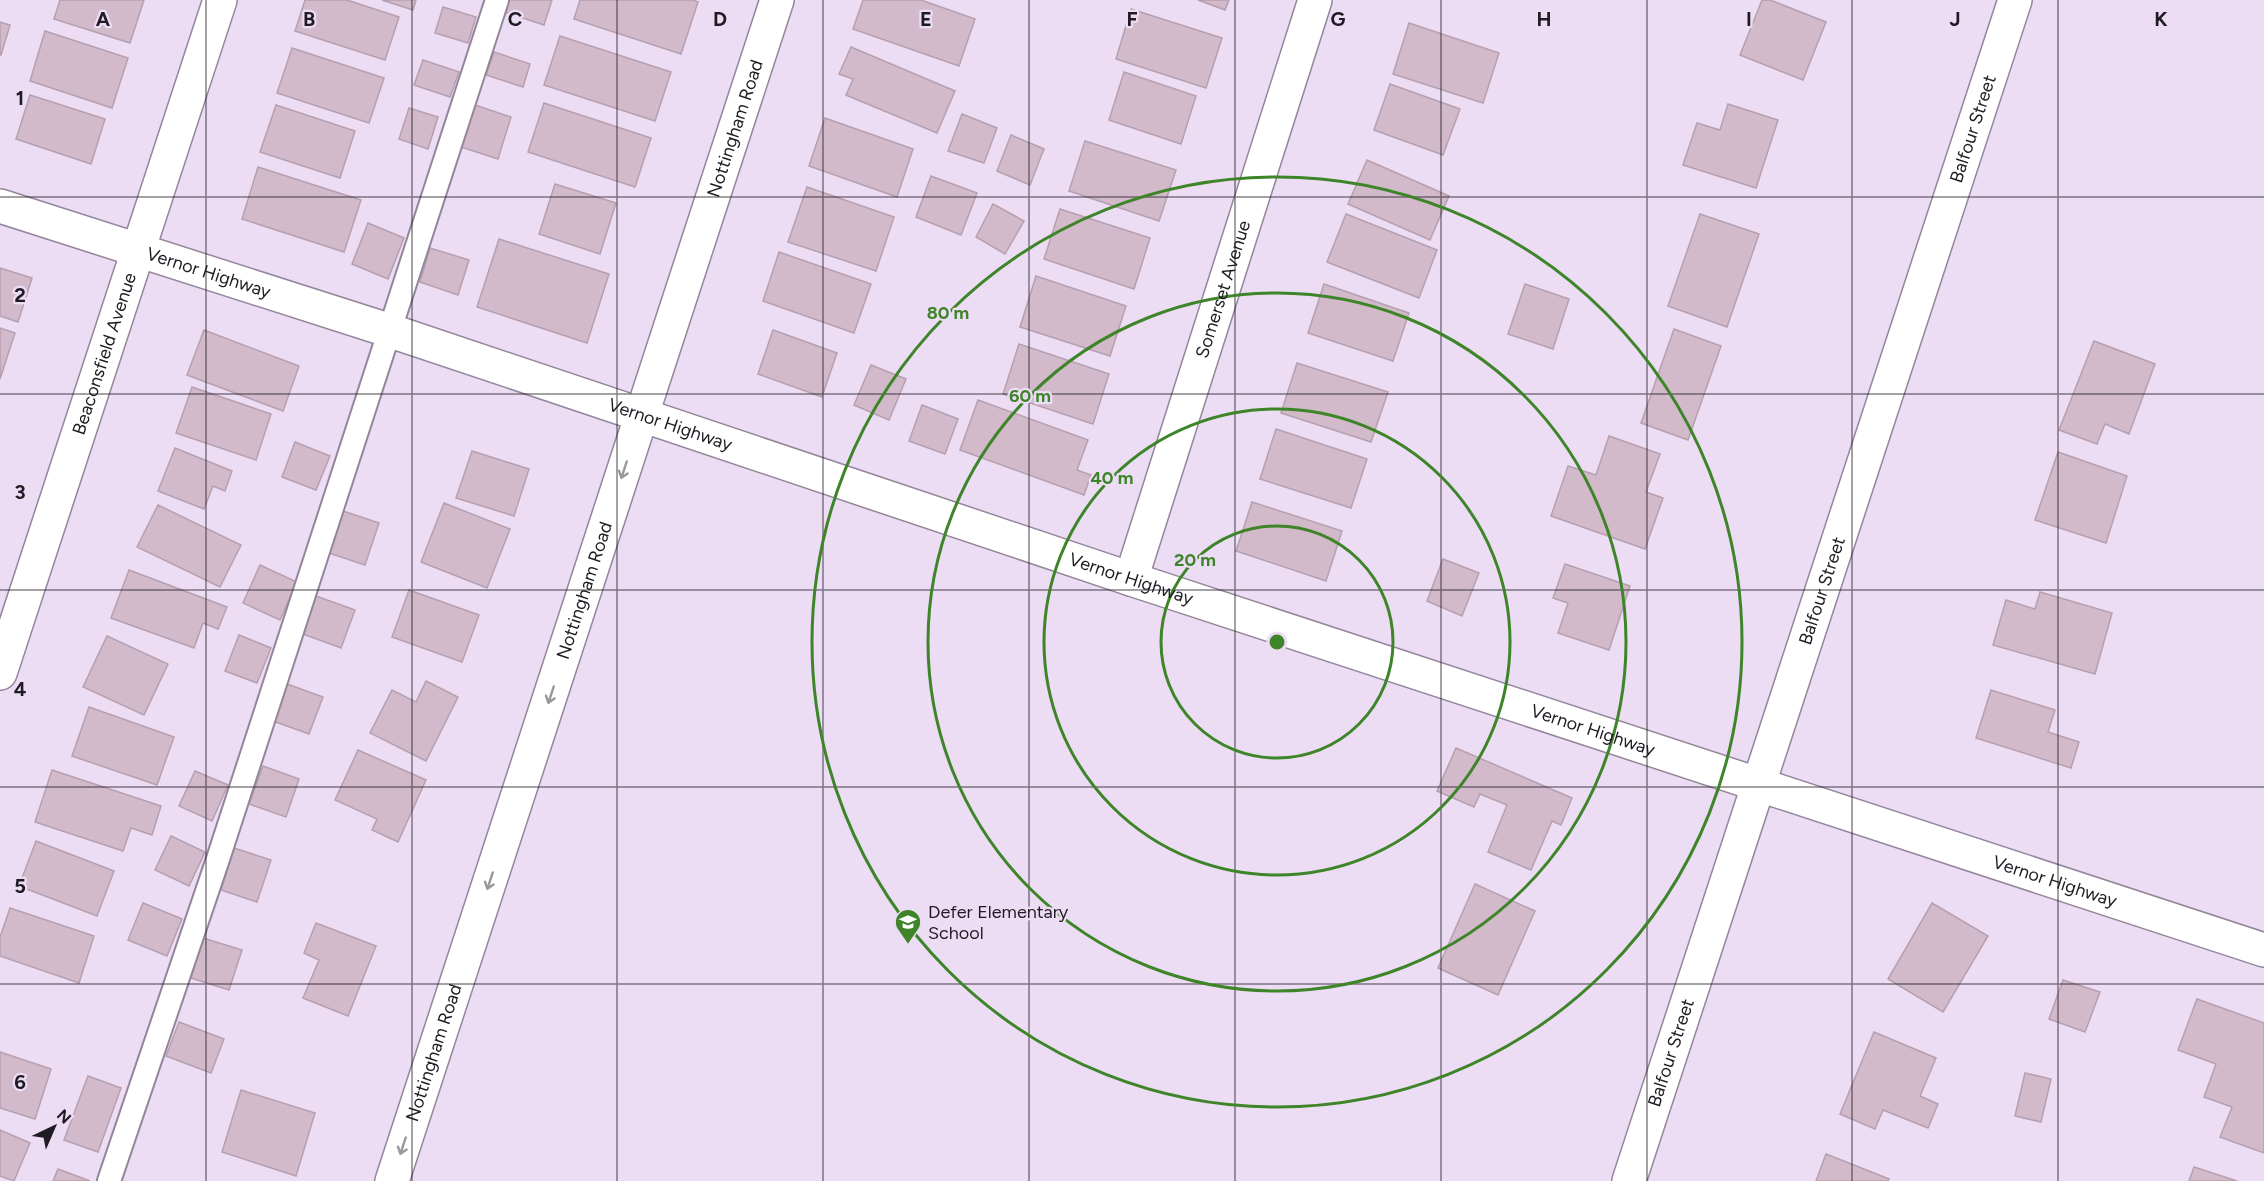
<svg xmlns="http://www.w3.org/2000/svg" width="2264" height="1181" font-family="Figtree,sans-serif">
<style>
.building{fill:#d2bacb;stroke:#b69faf;stroke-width:1.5}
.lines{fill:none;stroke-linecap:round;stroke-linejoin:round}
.lane-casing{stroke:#93859a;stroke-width:26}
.street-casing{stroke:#93859a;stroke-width:36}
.lane{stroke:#fff;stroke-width:22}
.street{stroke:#fff;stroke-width:33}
.oneway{stroke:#9b989c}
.grid{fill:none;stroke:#201b23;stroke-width:1.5;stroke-opacity:0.55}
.ring{fill:none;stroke:#3e8429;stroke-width:3}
.labels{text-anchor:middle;stroke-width:4.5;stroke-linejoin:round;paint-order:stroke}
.street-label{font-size:18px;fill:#201b23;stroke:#ecddf5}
.poi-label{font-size:18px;fill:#201b23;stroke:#ecddf5;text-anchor:start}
.grid-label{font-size:20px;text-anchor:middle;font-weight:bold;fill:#201b23;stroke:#ecddf5;stroke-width:4.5;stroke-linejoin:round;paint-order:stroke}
.centre{fill:#3e8429;stroke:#ecddf5;stroke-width:3}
.ring-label{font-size:18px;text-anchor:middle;font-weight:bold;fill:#3e8429;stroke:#ecddf5;stroke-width:4.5;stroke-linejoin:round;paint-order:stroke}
</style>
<rect width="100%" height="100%" fill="#ecddf5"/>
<g class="building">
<path d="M60 0H144L130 43 54 19Z"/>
<path d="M305 0H347L399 17 385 60 295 31Z"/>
<path d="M382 0H416L413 10Z"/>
<path d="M508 0H552L544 25 504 12Z"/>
<path d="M580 0H693L698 2 681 54 574 19Z"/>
<path d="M863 0H921L975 19 959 66 853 29Z"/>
<path d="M1198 0H1229L1225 10Z"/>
<path d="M1762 0H1770L1826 22 1803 80 1740 55Z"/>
<path d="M443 7 476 17 468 43 435 33Z"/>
<path d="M1131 9 1222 38 1206 88 1116 59Z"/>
<path d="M0 22 10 25 1 55H0Z"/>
<path d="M1409 23 1499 53 1483 103 1393 74Z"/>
<path d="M45 31 128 58 112 108 30 81Z"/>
<path d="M560 36 671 72 655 121 544 85Z"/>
<path d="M851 47 955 91 937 133 846 95 853 79 839 74Z"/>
<path d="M292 48 384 78 369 123 277 93Z"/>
<path d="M494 52 530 64 523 87 486 75Z"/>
<path d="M423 60 459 72 450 97 414 85Z"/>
<path d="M1124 72 1196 96 1181 144 1109 120Z"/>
<path d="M1390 84 1460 109 1443 155 1374 130Z"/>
<path d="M30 95 105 119 91 164 16 139Z"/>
<path d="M544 103 651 138 635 187 528 152Z"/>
<path d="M1728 104 1778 120 1756 188 1683 165 1697 123 1720 130Z"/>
<path d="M276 105 355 131 340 178 260 152Z"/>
<path d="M475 105 511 117 498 159 461 147Z"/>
<path d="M409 108 438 117 428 149 399 139Z"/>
<path d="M962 114 997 128 984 163 948 151Z"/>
<path d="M825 118 913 149 897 197 809 166Z"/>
<path d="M1011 135 1044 149 1030 185 997 171Z"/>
<path d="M1085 141 1176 170 1159 221 1069 191Z"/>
<path d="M1367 160 1449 196 1430 240 1348 204Z"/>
<path d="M258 167 361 200 344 252 242 219Z"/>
<path d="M931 176 977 193 961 235 916 217Z"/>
<path d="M555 184 616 203 600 254 539 234Z"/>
<path d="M807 187 894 217 876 271 788 242Z"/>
<path d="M993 204 1024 221 1005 254 976 237Z"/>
<path d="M1060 209 1150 238 1134 289 1044 259Z"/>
<path d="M1346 214 1437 250 1419 298 1327 262Z"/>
<path d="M1700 214 1759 234 1727 327 1668 306Z"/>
<path d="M368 223 404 238 388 279 352 264Z"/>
<path d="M499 239 609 274 587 343 477 307Z"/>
<path d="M430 248 469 260 458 295 420 282Z"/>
<path d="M779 252 871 284 854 333 763 301Z"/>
<path d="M0 268 32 278 18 322 0 316Z"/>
<path d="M1036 276 1126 306 1110 356 1020 327Z"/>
<path d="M1324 284 1409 313 1393 361 1308 333Z"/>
<path d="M1525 284 1569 299 1553 349 1508 334Z"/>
<path d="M0 328 15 333 0 379Z"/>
<path d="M1674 329 1721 346 1688 440 1641 423Z"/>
<path d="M204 330 299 366 283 411 187 375Z"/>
<path d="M773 330 837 353 822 397 758 374Z"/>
<path d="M2094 341 2155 364 2129 434 2105 424 2097 444 2059 430Z"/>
<path d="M1019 344 1109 374 1093 424 1003 394Z"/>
<path d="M1297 363 1388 392 1371 442 1281 413Z"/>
<path d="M871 365 906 379 889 420 854 405Z"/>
<path d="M192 387 271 414 256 460 176 433Z"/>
<path d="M978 400 1088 440 1077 470 1091 475 1084 495 960 450Z"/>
<path d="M922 405 958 419 945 454 909 441Z"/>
<path d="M1276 429 1367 459 1351 508 1260 479Z"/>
<path d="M1609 436 1660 454 1646 492 1663 498 1645 549 1551 516 1568 466 1596 475Z"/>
<path d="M295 442 330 456 316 490 282 477Z"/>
<path d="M175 448 232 471 225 491 213 486 204 509 158 491Z"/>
<path d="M472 451 529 469 514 516 456 498Z"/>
<path d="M2058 452 2127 476 2106 543 2035 520Z"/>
<path d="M1252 502 1342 531 1326 581 1236 551Z"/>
<path d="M444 503 510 529 487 588 421 562Z"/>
<path d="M158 505 241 545 220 587 137 547Z"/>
<path d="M343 511 379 523 365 565 329 553Z"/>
<path d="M1443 559 1479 573 1462 616 1427 601Z"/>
<path d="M1565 564 1630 586 1609 650 1558 633 1568 603 1553 598Z"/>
<path d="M260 565 297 582 280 620 243 603Z"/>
<path d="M129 570 227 607 218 629 203 623 194 648 111 618Z"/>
<path d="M409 590 479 615 462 662 392 637Z"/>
<path d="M2040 592 2112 613 2095 674 1993 645 2006 600 2035 609Z"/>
<path d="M316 596 355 610 341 648 303 634Z"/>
<path d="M239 635 271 648 257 683 225 671Z"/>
<path d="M107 636 168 664 144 715 83 687Z"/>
<path d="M426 681 458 697 426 761 370 733 392 690 416 702Z"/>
<path d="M287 684 323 697 309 734 273 721Z"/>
<path d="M1991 690 2055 710 2048 732 2079 742 2071 768 1976 738Z"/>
<path d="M89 707 174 737 157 785 72 756Z"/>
<path d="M1456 748 1572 798 1561 825 1552 821 1531 870 1488 852 1507 805 1480 794 1474 807 1437 791Z"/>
<path d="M358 750 426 780 398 842 372 830 377 819 335 800Z"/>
<path d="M263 766 299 779 286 817 249 804Z"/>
<path d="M52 770 161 806 152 835 131 828 123 851 35 822Z"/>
<path d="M195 771 228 785 212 821 179 806Z"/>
<path d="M171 836 205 852 189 886 155 870Z"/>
<path d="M36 841 114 871 97 916 19 886Z"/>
<path d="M234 848 271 860 257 902 221 890Z"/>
<path d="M1475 884 1535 911 1498 995 1438 968Z"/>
<path d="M143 903 182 919 167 956 128 940Z"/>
<path d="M1932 903 1988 936 1943 1012 1888 979Z"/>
<path d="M10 908 94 936 79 983 0 956V937Z"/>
<path d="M316 923 376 946 348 1016 303 998 319 960 304 953Z"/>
<path d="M203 938 242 950 229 990 191 978Z"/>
<path d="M2063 980 2100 992 2085 1032 2049 1019Z"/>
<path d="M2197 999 2264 1023V1153L2220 1137 2232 1107 2204 1097 2216 1064 2178 1050Z"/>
<path d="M179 1022 224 1039 211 1073 166 1056Z"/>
<path d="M1874 1032 1936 1058 1920 1096 1938 1104 1928 1128 1883 1110 1875 1129 1840 1114Z"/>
<path d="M0 1052 51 1069 35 1119 0 1108Z"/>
<path d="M2025 1073 2051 1079 2041 1122 2015 1116Z"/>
<path d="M88 1076 121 1088 98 1152 64 1140Z"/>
<path d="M241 1090 315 1113 296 1176 222 1152Z"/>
<path d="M0 1130 30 1143 14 1181 0 1176Z"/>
<path d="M1826 1154 1889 1179 1888 1181H1816Z"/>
<path d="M2194 1167 2237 1181H2189Z"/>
<path d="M58 1169 90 1181H53Z"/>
</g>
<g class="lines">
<g class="lane-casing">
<path id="lane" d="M109 1181 218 859 497 0"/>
</g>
<g class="street-casing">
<g id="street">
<path id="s1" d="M0 206 391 331 1131 579 2264 950"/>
<path id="s2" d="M1131 579 1315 0"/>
<path id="s3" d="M0 673 220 0"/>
<path id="s4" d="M392 1181 777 0"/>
<path id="s5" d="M1629 1181 2015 0"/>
</g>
</g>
<use href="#lane" class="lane"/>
<use href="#street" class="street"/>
</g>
<defs><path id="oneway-shaft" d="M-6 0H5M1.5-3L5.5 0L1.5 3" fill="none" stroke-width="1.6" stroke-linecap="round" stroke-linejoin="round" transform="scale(1.5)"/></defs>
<g class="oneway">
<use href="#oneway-shaft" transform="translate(624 470) rotate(108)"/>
<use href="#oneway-shaft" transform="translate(551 695) rotate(108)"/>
<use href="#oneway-shaft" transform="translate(490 881) rotate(108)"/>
<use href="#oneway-shaft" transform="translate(403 1146) rotate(108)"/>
</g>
<path class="grid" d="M206 0V1181M412 0V1181M617 0V1181M823 0V1181M1029 0V1181M1235 0V1181M1441 0V1181M1647 0V1181M1852 0V1181M2058 0V1181M0 197H2264M0 394H2264M0 590H2264M0 787H2264M0 984H2264"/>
<g class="ring">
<circle cx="1277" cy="642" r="116"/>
<circle cx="1277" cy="642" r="233"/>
<circle cx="1277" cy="642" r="349"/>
<circle cx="1277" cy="642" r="465"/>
</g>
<defs>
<g id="school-pin" transform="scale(1.35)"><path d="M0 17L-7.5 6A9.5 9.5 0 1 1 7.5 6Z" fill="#3e8429" stroke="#ecddf5"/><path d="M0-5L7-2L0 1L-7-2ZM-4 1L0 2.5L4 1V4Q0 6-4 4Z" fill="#fff"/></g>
</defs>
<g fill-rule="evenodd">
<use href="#school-pin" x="908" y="922"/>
</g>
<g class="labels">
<g class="street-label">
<text dy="6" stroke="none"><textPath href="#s4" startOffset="1107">Nottingham Road</textPath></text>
<text dy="6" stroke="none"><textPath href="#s5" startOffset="1107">Balfour Street</textPath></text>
<text dy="6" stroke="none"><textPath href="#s1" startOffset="219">Vernor Highway</textPath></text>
<text dy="6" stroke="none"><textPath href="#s2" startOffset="304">Somerset Avenue</textPath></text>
<text dy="6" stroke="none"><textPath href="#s3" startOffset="336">Beaconsfield Avenue</textPath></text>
<text dy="6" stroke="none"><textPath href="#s1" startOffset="705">Vernor Highway</textPath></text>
<text dy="6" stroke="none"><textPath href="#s1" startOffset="1191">Vernor Highway</textPath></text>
<text dy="6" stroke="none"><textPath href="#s5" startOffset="621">Balfour Street</textPath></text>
<text dy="6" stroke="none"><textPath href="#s4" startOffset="621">Nottingham Road</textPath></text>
<text dy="6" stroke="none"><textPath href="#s1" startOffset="1677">Vernor Highway</textPath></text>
<text dy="6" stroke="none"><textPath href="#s1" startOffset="2163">Vernor Highway</textPath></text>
<text dy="6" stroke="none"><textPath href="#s5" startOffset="135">Balfour Street</textPath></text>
<text dy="6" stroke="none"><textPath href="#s4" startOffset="135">Nottingham Road</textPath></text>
</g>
<g class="poi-label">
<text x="928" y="918">Defer Elementary<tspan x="928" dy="21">School</tspan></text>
</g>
</g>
<g class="grid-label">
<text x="103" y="26">A</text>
<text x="309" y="26">B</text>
<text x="515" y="26">C</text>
<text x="720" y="26">D</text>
<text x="926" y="26">E</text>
<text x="1132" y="26">F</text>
<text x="1338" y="26">G</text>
<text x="1544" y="26">H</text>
<text x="1749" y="26">I</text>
<text x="1955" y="26">J</text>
<text x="2161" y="26">K</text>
<text x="20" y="105">1</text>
<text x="20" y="302">2</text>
<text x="20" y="499">3</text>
<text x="20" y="696">4</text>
<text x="20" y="893">5</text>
<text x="20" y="1089">6</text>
</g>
<circle cx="1277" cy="642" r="9" class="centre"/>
<g class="ring-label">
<text x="948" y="319">80 m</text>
<text x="1030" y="402">60 m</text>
<text x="1112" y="484">40 m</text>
<text x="1195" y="566">20 m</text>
</g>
<g transform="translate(54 1127) rotate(44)" stroke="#ecddf5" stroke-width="4.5" paint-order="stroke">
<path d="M0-4.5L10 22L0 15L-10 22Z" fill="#201b23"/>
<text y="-9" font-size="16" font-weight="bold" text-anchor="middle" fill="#201b23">N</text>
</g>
</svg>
